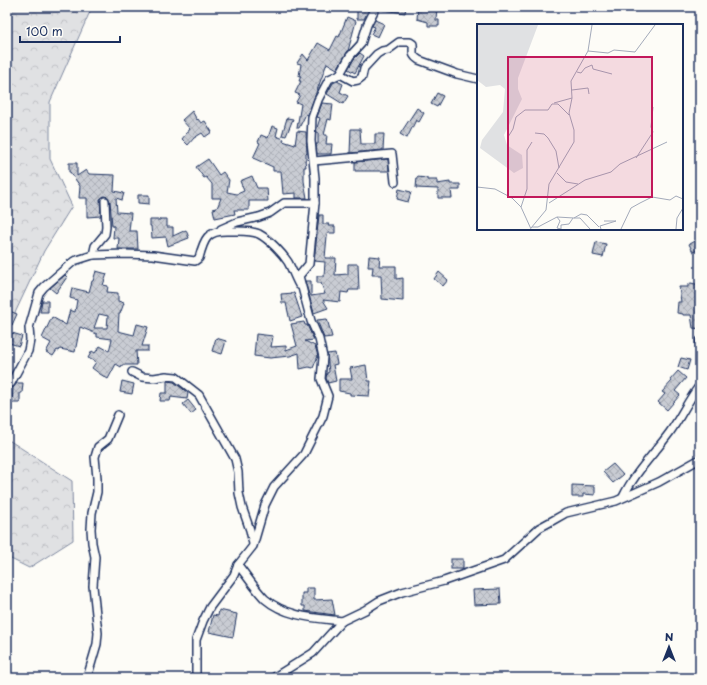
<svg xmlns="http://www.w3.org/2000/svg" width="707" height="685" font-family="'Playpen Sans',sans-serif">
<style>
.forest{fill:url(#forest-crowns);stroke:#7e88a0}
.building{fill:url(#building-cross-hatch);stroke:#1b2f5e;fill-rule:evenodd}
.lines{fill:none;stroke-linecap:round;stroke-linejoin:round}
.street-casing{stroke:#1b2f5e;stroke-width:10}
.street{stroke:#fdfcf7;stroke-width:7}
.inset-road{fill:none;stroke:#a3aaba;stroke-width:1}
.view{fill:#c2185b;fill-opacity:0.15;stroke:#c2185b;stroke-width:2}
.inset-edge{fill:none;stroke:#1b2f5e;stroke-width:2}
</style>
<defs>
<pattern id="forest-crowns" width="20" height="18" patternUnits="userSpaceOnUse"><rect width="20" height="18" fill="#e0e1e3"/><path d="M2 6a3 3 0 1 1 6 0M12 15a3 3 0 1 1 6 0" fill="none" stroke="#c0c1c5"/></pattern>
<pattern id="building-cross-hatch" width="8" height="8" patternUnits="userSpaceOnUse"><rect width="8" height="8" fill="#c9ccd3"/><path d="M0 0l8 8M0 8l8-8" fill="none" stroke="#acb0b8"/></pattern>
</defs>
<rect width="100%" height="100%" fill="#fdfcf7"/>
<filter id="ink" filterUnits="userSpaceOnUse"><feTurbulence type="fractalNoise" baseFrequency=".025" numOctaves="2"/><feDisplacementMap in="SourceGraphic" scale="8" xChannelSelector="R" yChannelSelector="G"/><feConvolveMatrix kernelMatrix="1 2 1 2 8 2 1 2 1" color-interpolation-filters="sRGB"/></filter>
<g filter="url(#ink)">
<g class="forest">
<path d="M7 7H92L50 102V159L72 206 44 251 7 330Z"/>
<path d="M7 439 72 481 73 540 29 568 7 557Z"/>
</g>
<g class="building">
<path d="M357 7H370L364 19H357Z"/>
<path d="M384 7H406L405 13 383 10Z"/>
<path d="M418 7H437L436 20H439V26H428V22L417 19Z"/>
<path d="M347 17 356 21 348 51 337 69 327 63 308 115 306 114 299 128H297L301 104 296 102 300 95 295 93 301 81H299L301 76H299L301 64 297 63 303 54 308 60 318 43 330 50 337 36 339 37Z"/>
<path d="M375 20 384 24 378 37 371 34 375 27 372 26Z"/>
<path d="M360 53 364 56 355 73 348 69 354 59Z"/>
<path d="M337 81 343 84 340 92 348 96 343 104 327 94 333 83Z"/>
<path d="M437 93 443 96 437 107 431 104Z"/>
<path d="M322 103 333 104 331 120 328 119 324 135H327L326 144H332L331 154H317L316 144H318V132H316L317 128 320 118 317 117Z"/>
<path d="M417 108 424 113 419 122 416 120 407 138 400 134Z"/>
<path d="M192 111 197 120 198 119 201 123 205 121 212 132 205 137 202 133 194 138 188 145 182 139 190 129 182 120Z"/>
<path d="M287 118 293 119 286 136 282 135Z"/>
<path d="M272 126 278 128 276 136 284 139 283 141 295 145 297 131 306 132 307 154 306 153V160H305L306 167H304V181L307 198H296V193L283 194 281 171H273V167L253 158 260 143 258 142 261 135 268 138Z"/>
<path d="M351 129H360L361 144H375V134H384L383 150 350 153Z"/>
<path d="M208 159 219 175 223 172 229 180 227 192 237 194 244 191 240 181 252 176 257 188H267L268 201H249V210H234L235 214 215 218 213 209 217 208 221 198H212V184L206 177 204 178 196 167Z"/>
<path d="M388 159 389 171H355V162Z"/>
<path d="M69 163H77V176L86 170 89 174 115 175 114 191 124 193 122 200 116 198 117 212 131 213 129 231H137L138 249H118L119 238H113L114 226H112L110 201 108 197 104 196 100 199 101 216 87 217V198H79L80 186 70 172H69Z"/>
<path d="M417 177 427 178V180H437V184L450 182V184H460V190H451L452 198H438V189L416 188Z"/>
<path d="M399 189 411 192 408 202 397 199Z"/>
<path d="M138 195H149V204L138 203Z"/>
<path d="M319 215H323V224H329L328 226H335V233H328L327 236 325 258H336L335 275 348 274V264H358L359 290H349L348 293 341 292 340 302 323 300 328 308 314 313 305 281H311V296L325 294 321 283H317V276H324L325 262 314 261Z"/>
<path d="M160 219H167V227H173V236L186 230 189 238 168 246 166 237 152 238 151 226H150V220H160Z"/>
<path d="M698 239 700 244V249L693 252 689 244Z"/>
<path d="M596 242 606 244 603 257 593 255Z"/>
<path d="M369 256 380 257 379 266H396V279L403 278V301L382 299 381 275H372L373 267H368Z"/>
<path d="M96 271 107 274 103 285 108 286 107 292 118 293V301L124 303 120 314H119L118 331 134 335 137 324 148 327 142 346H148V351H136L137 365H122L121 367 116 364 108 379 100 374 92 368 96 362 88 358 92 351 95 353 100 346 109 351 112 339 97 337V334L80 327 75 352 60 349 59 351 57 350 53 356 46 352 51 343 42 338 52 317 66 325 70 310 75 312 77 300 70 298 72 288 89 292 92 281H93ZM99 314 108 316 107 328H94Z"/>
<path d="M439 272 448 280 443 286 434 279Z"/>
<path d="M65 275 67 277 56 293 50 288Z"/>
<path d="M691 283 700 285V329L693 328 691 315H683V314L677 313 678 302H681L679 287H688V284Z"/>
<path d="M294 293 302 317 290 321 286 303H282L281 294Z"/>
<path d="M42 301H48V312H40Z"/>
<path d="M7 310 17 314 12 325 7 323Z"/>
<path d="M327 319 332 337 324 338 317 320Z"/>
<path d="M304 322 305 325H307L314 340 305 341 315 346 318 356 313 368 309 367 300 369 299 353 290 356 270 358 254 356 256 334 273 336 271 347 286 346V350L297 346 291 324Z"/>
<path d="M12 333 22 336 19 346 9 343Z"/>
<path d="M216 338 226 341 222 354 212 351Z"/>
<path d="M335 353 337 364 333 365 336 381 328 383 326 378 327 373 329 372 327 354Z"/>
<path d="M681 358 690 360 687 370 678 367Z"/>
<path d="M366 365 368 381H371L369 396 350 395V393L339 391V379H352L350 368Z"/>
<path d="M678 371 686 378 675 391 680 395 667 410 658 402 665 394 662 392 672 381 670 380Z"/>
<path d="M122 381 134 384 132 394 120 392Z"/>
<path d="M167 381 174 382 188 393 187 399 171 397 170 401H160L161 393H167Z"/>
<path d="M17 383H23L22 393H20V403H12L13 388Z"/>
<path d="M188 400 196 410 191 414 183 404Z"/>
<path d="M613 464 623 475 613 483 603 472Z"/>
<path d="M572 485 595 486V495L583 494V497H572Z"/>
<rect x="451" y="559" width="12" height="10"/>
<path d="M306 588H314V600L332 599 335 615 305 611V606H302V593H306Z"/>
<path d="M500 589 501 604 474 605 473 590Z"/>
<path d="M219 610 237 614 233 637 209 632 213 615 218 616Z"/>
</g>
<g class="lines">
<g class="street-casing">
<g id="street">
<path d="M340 74 353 81 358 80 362 77 364 68 377 54 382 51 388 50 399 42H410L413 44C414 52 410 54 419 60L457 74 478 79"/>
<path d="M314 161 392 154 395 182"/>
<path d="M221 229 237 222 259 217 270 213 284 203H315"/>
<path d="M93 255 95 246 105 234 106 227 105 201"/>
<path d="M700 341V349"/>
<path d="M132 372 142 377 154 378 166 376 176 377 199 395 235 459 238 472 239 493 242 507 250 530 253 544"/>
<path d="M7 386 11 383 28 351 30 340 29 328 39 293 44 287 74 261 93 255 125 254 153 255 195 261 199 258C204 239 207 230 229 231 238 231 251 230 259 234 270 240 282 253 288 262 292 269 295 278 299 285"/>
<path d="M623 497C635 472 654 454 670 432 681 417 688 400 700 385"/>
<path d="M238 565C247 576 255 589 265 599 286 617 316 618 342 621"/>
<path d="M87 678 97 644 98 633 93 586 95 557 92 543 91 529 92 513 97 492V478L95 457 98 447 108 439 118 415"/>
<path d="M196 678V640L203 621 210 607 234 575 238 565 253 546 265 505 274 487 304 454 323 416 328 396 321 379 323 357 319 339 311 321 299 276 309 264 315 203V178L311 141 312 117 318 100 329 79 340 74 350 56 361 44 367 25 376 7"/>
<path d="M273 678 313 653 342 621 365 610 379 601 402 592 444 581 504 560 539 528 550 522 566 513 616 501 659 482 700 459"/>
</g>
</g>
<use href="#street" class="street"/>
</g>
</g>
<g transform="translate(477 24)">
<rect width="206" height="206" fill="#fdfcf7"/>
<path d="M0 1H61L41 54V65L45 75 27 111 30 121 45 131 46 144 37 149 3 124 5 116 26 88 28 65 23 61 9 63 0 56Z" fill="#e0e1e3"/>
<path class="inset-road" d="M111 27 131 29 137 26 158 28 178 1M100 48 104 49 108 44 115 41 116 45 135 50M95 66 111 64 112 70M77 79 95 74M58 109 67 110 71 114 79 127 82 144M31 113 36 105 39 93 48 86H71L75 80H81L92 91M159 134 176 108 174 103 176 83M80 149 89 158 101 160M0 163 18 165 35 174 44 183 54 205M72 179 108 156 134 148 143 140 190 118M44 183 50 165V126L55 118M80 193 83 197 80 204 84 205M97 194H103L113 205M55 203H61L80 193 97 194 104 190 110 191 122 203M54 204 69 186 72 160 97 118V106L92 89 95 74 94 57 111 27 115 1M84 205V201L92 200 96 194M124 205 123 202 139 197H127M144 205 154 184 163 179 175 173 193 176 199 172 206 175M199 205 200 194 206 184"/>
<path class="view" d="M31 33H175V173H31Z"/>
<rect width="206" height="206" class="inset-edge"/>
</g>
<rect width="707" height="685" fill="none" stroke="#fdfcf7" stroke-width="24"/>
<rect x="12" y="12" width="683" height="661" fill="none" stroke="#1b2f5e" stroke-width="1.5" filter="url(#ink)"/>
<g transform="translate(669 647)" stroke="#fdfcf7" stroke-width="3" paint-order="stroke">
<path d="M0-3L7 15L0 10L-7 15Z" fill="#1b2f5e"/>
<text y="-6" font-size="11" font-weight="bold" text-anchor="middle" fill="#1b2f5e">N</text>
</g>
<path d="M20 36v6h100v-6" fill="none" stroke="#1b2f5e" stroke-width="2"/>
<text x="26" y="36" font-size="12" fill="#1b2f5e" stroke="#fdfcf7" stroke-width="3" paint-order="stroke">100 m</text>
</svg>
